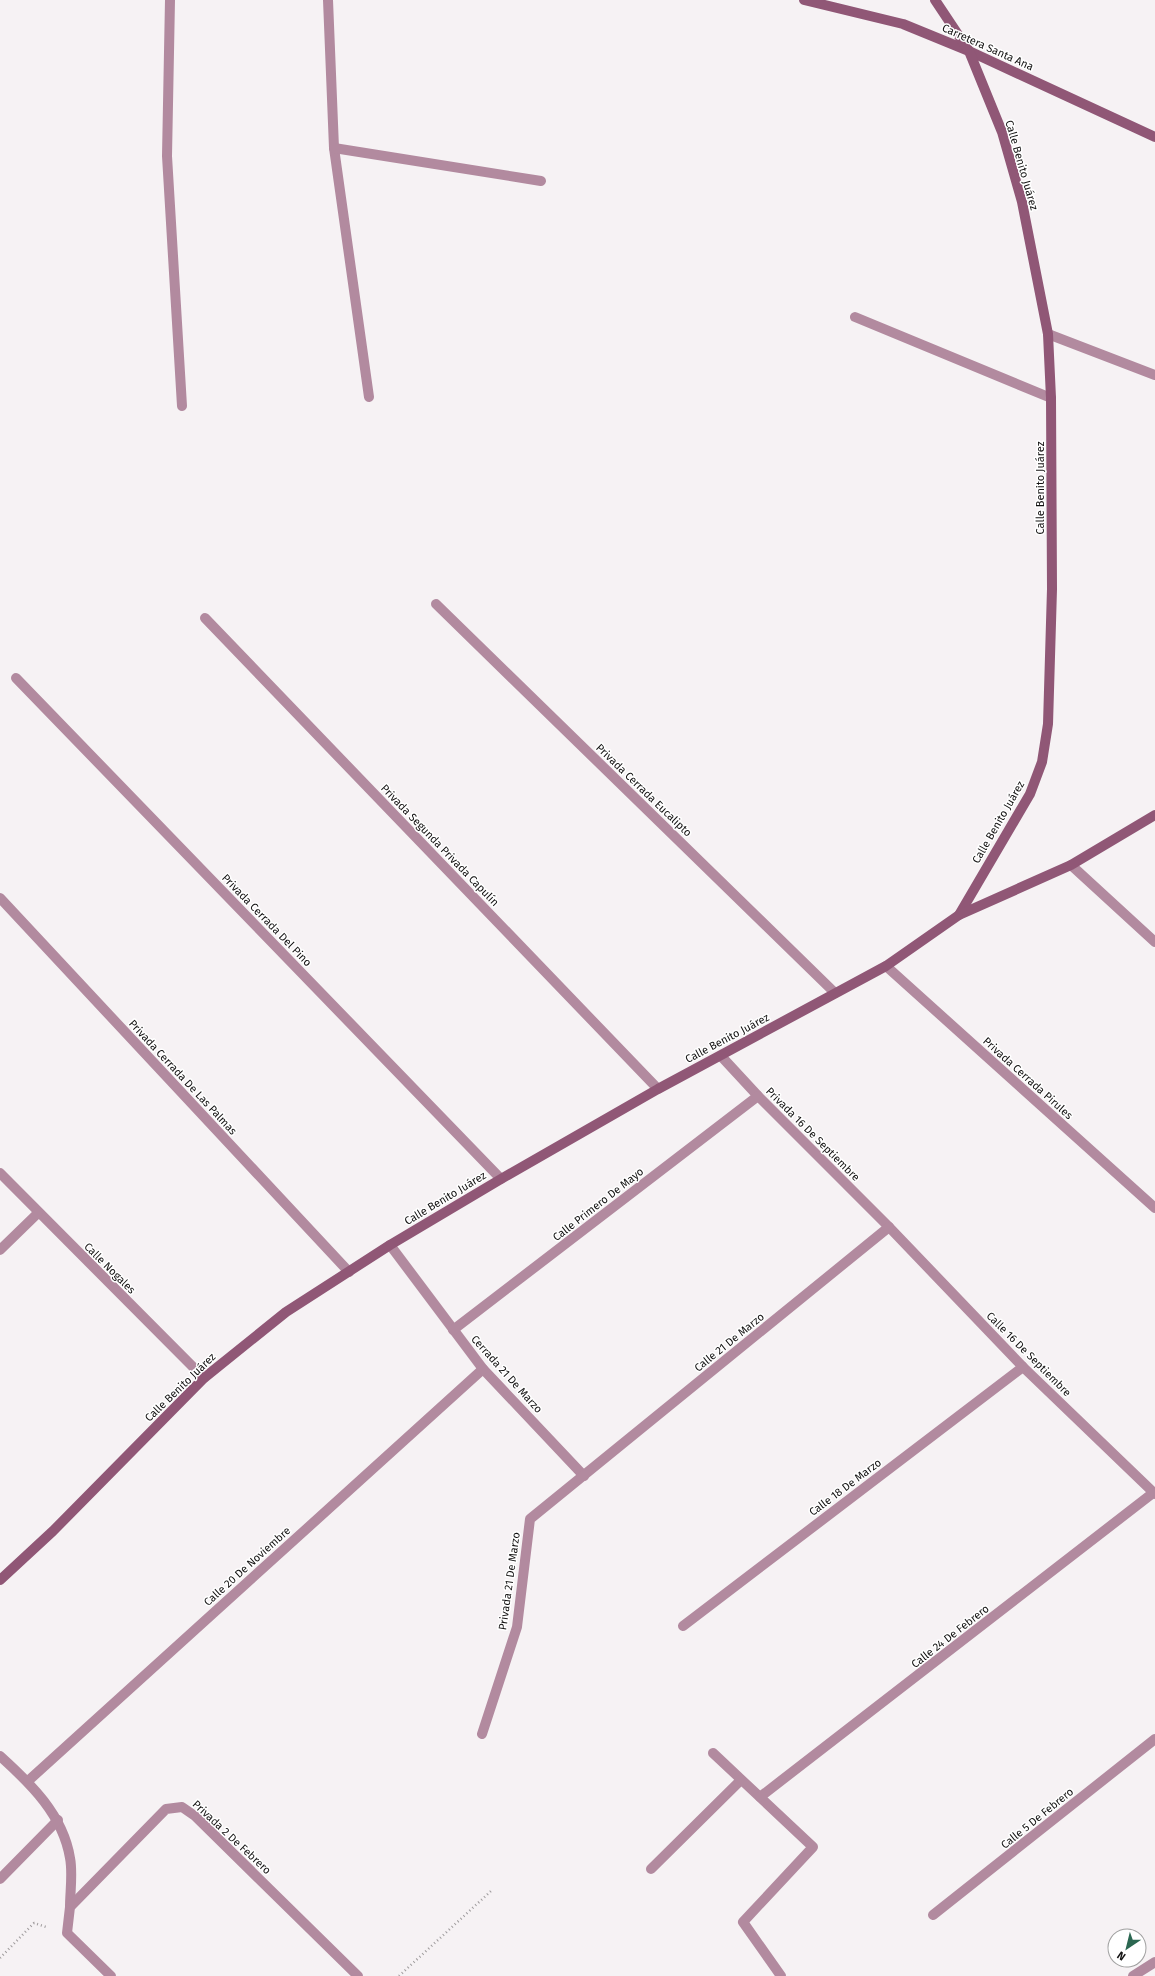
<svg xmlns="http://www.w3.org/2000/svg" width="1155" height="1976" font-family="'Fira Sans',sans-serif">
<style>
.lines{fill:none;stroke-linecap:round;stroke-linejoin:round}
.path{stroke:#9e9b9c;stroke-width:2.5;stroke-dasharray:1 3;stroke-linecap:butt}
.street{stroke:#b28a9f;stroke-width:10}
.secondary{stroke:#905776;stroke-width:10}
.labels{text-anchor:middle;stroke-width:3;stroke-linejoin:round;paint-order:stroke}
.street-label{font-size:11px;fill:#121111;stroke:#fff}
</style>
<rect width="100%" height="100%" fill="#f6f2f4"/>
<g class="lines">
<g class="path">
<path d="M0 1958 34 1923 46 1927"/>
<path d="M399 1976 491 1891"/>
</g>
<g class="street">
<path d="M170 0 167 156 182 406"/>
<path d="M328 0 334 148 369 397"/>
<path d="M334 148 541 181"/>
<path d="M855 317 1051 398"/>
<path d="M1048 334 1155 375"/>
<path d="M436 604 835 993"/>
<path d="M205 618 658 1089"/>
<path d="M16 678 501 1179"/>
<path d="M1071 865 1155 942"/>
<path d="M0 898 349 1272"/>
<path d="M886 966 1155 1208"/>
<path d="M721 1056 758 1096 889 1227 1023 1367 1155 1494"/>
<path d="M0 1173 204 1378"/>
<path d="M390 1245 483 1369 584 1476"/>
<path d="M0 1250 38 1213"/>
<path d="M453 1330 758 1096"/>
<path d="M683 1626 1023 1367"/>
<path d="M482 1734 517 1627 530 1519 889 1227"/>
<path d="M713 1753 813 1847 743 1922 781 1976"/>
<path d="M0 1756C31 1784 63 1815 70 1858 73 1873 70 1892 70 1907"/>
<path d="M28 1781 483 1369"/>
<path d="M760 1797 1153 1493"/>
<path d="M651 1869 741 1780"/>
<path d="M0 1879 58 1820"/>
<path d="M933 1915 1155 1739"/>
<path d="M111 1976 67 1933 70 1907 166 1809 182 1807 195 1816 358 1976"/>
<path d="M1133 1976 1155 1962"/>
</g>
<g class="secondary">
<path d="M804 0 903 24 969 51 1155 137"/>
<path d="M935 0 969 51 1002 132 1022 202 1048 334 1051 398 1052 589 1048 724 1042 762 1030 794 959 915"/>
<path d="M0 1580 53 1531 204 1378 286 1312 390 1245 501 1179 658 1089 886 966 959 915 1071 865 1155 815"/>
</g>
</g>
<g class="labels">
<g class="street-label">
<text transform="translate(988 47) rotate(24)" y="4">Carretera Santa Ana</text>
<text transform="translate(1022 165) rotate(74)" y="4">Calle Benito Juárez</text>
<text transform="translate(1040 488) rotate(-90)" y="4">Calle Benito Juárez</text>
<text transform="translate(644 790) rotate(44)" y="4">Privada Cerrada Eucalipto</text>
<text transform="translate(998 822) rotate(-60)" y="4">Calle Benito Juárez</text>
<text transform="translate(440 845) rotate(46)" y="4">Privada Segunda Privada Capulín</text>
<text transform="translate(267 920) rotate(46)" y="4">Privada Cerrada Del Pino</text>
<text transform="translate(727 1038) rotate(-28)" y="4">Calle Benito Juárez</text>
<text transform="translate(183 1077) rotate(47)" y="4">Privada Cerrada De Las Palmas</text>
<text transform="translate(1028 1078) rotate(42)" y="4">Privada Cerrada Pirules</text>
<text transform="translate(813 1134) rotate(45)" y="4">Privada 16 De Septiembre</text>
<text transform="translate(445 1198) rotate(-31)" y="4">Calle Benito Juárez</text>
<text transform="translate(598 1204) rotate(-38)" y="4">Calle Primero De Mayo</text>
<text transform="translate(110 1268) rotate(45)" y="4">Calle Nogales</text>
<text transform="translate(729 1342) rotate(-39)" y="4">Calle 21 De Marzo</text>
<text transform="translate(1029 1354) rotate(45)" y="4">Calle 16 De Septiembre</text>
<text transform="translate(507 1374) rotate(48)" y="4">Cerrada 21 De Marzo</text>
<text transform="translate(180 1387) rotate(-44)" y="4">Calle Benito Juárez</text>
<text transform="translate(845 1487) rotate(-37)" y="4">Calle 18 De Marzo</text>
<text transform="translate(247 1566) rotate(-42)" y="4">Calle 20 De Noviembre</text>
<text transform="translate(509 1581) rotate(-82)" y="4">Privada 21 De Marzo</text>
<text transform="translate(950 1636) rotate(-38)" y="4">Calle 24 De Febrero</text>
<text transform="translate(1037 1818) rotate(-39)" y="4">Calle 5 De Febrero</text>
<text transform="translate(232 1837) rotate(43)" y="4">Privada 2 De Febrero</text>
</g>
</g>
<g transform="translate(1127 1948) rotate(215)"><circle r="19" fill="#ffffff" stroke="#a0a0a0"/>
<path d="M0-3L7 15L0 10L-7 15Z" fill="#2b6751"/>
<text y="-6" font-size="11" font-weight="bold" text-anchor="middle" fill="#121111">N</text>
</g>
</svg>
